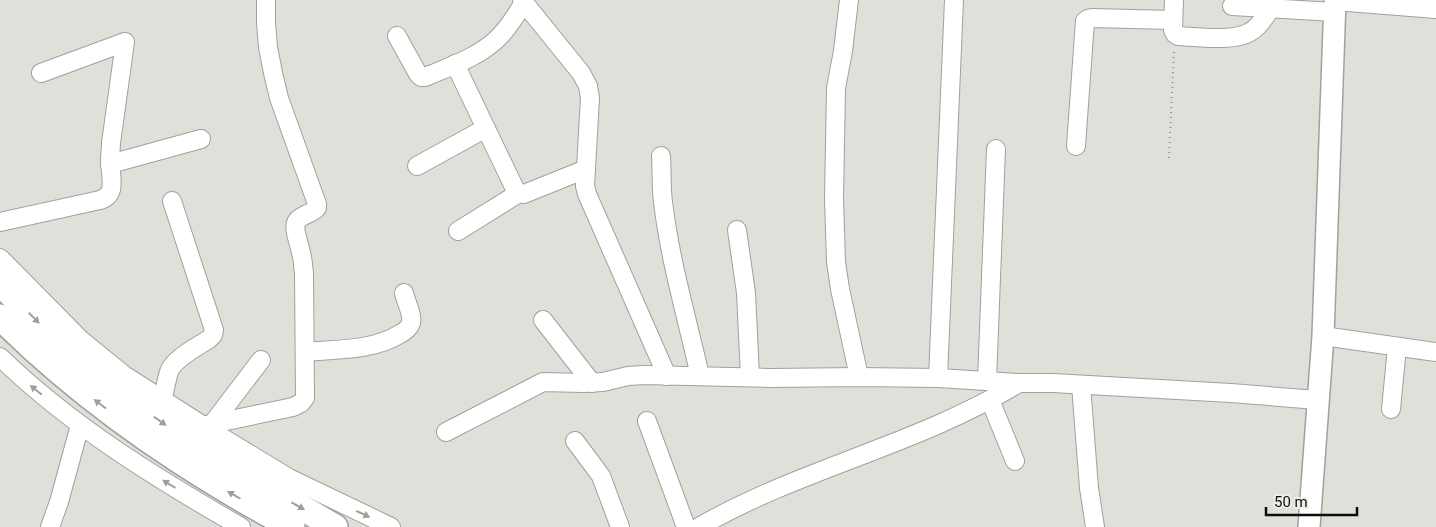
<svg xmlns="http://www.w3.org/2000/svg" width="1436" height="527" font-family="Roboto,sans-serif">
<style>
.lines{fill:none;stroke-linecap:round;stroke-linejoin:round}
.minor-casing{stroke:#a1a19b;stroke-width:20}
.major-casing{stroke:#a1a19b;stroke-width:24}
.highway-casing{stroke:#a1a19b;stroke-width:28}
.path{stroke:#92928d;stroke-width:2;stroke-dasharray:1 4;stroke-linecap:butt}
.minor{stroke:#fff;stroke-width:18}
.major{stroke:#fff;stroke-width:21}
.highway{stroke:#fff;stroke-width:25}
.oneway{fill:#9e9e9d}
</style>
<rect width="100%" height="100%" fill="#dfe0d9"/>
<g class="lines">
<g class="minor-casing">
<g id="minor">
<path d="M522 0 581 73 588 86 590 98 585 186 587 194 667 376"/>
<path d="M849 0 843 51 836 88 834 199 836 262 840 289 859 377"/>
<path d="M1174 0 1173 30 1175 34 1178 36C1197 37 1234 42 1250 32 1259 27 1265 17 1271 8"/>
<path d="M1335 1 1436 9"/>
<path d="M1232 6 1334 12"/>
<path d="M397 36 418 74 421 77H425C451 66 482 56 501 35 510 25 517 14 524 2"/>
<path d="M455 64 515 189 519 193 524 194 586 169"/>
<path d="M1076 146 1085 21 1088 19 1092 18 1173 20"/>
<path d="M661 156C662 171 661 187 663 202 670 261 687 318 700 376"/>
<path d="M110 164 201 139"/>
<path d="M417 166 486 128"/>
<path d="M0 222 100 200C118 195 110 175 110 160 110 155 111 149 111 143L125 42 41 73"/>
<path d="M737 230 746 293 750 377"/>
<path d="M458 231 519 193"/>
<path d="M0 258 81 340 124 375 213 432 289 478 391 527"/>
<path d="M543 320 592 383"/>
<path d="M1323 336 1436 352"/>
<path d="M305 352C337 349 372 351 400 334 404 332 409 328 411 323 413 315 406 302 404 293"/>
<path d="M0 357C71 426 156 478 241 527"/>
<path d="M938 378 954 0"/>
<path d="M987 381 996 149"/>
<path d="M1081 385 1089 488 1095 527"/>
<path d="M162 400C165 391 166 381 169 372 173 359 197 347 209 339L213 335 214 330 172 201"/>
<path d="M990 400 1015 461"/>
<path d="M1391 409 1397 347"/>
<path d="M647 421 686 527"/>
<path d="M213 423 261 360"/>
<path d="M202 426 293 407 301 403 305 398 304 273C303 266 303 259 301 253 300 245 292 227 297 221 301 215 311 214 317 208V204L279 98 273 73 268 47 266 23V0"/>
<path d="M446 432 543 382 583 383 603 382 628 376 644 375 771 378 859 377 938 378 1019 383H1053L1231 393 1317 400"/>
<path d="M575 441 601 476 620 527"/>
<path d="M50 527 59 502 80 425"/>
<path d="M699 527C801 468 918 445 1019 383"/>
</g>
</g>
<g class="major-casing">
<path id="major" d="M1309 527 1323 336 1335 0"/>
</g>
<g class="highway-casing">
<g id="highway">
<path d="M0 283 57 341 132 402 216 458 335 527"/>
<path d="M0 317C86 403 185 470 292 527"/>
</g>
</g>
<path class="path" d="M1169 158 1174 50"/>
<use href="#minor" class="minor"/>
<use href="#major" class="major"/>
<use href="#highway" class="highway"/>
</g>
<defs><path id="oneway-solid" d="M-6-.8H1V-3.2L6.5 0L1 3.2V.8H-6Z" transform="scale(1.25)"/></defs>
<g class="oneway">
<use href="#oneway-solid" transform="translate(34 318) rotate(45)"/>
<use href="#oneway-solid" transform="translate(36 390) rotate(-141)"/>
<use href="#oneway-solid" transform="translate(100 404) rotate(-143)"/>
<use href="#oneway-solid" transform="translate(160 421) rotate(35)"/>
<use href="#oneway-solid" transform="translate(169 484) rotate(-149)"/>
<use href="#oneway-solid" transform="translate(234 495) rotate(-150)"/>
<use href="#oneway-solid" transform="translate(298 506) rotate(29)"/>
<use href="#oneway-solid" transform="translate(363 514) rotate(25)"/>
</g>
<path d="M1266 507v8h91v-8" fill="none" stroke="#0d0d0b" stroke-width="2.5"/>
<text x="1274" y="507" font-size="15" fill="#0d0d0b" stroke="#edede7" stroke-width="4" paint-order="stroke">50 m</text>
</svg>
